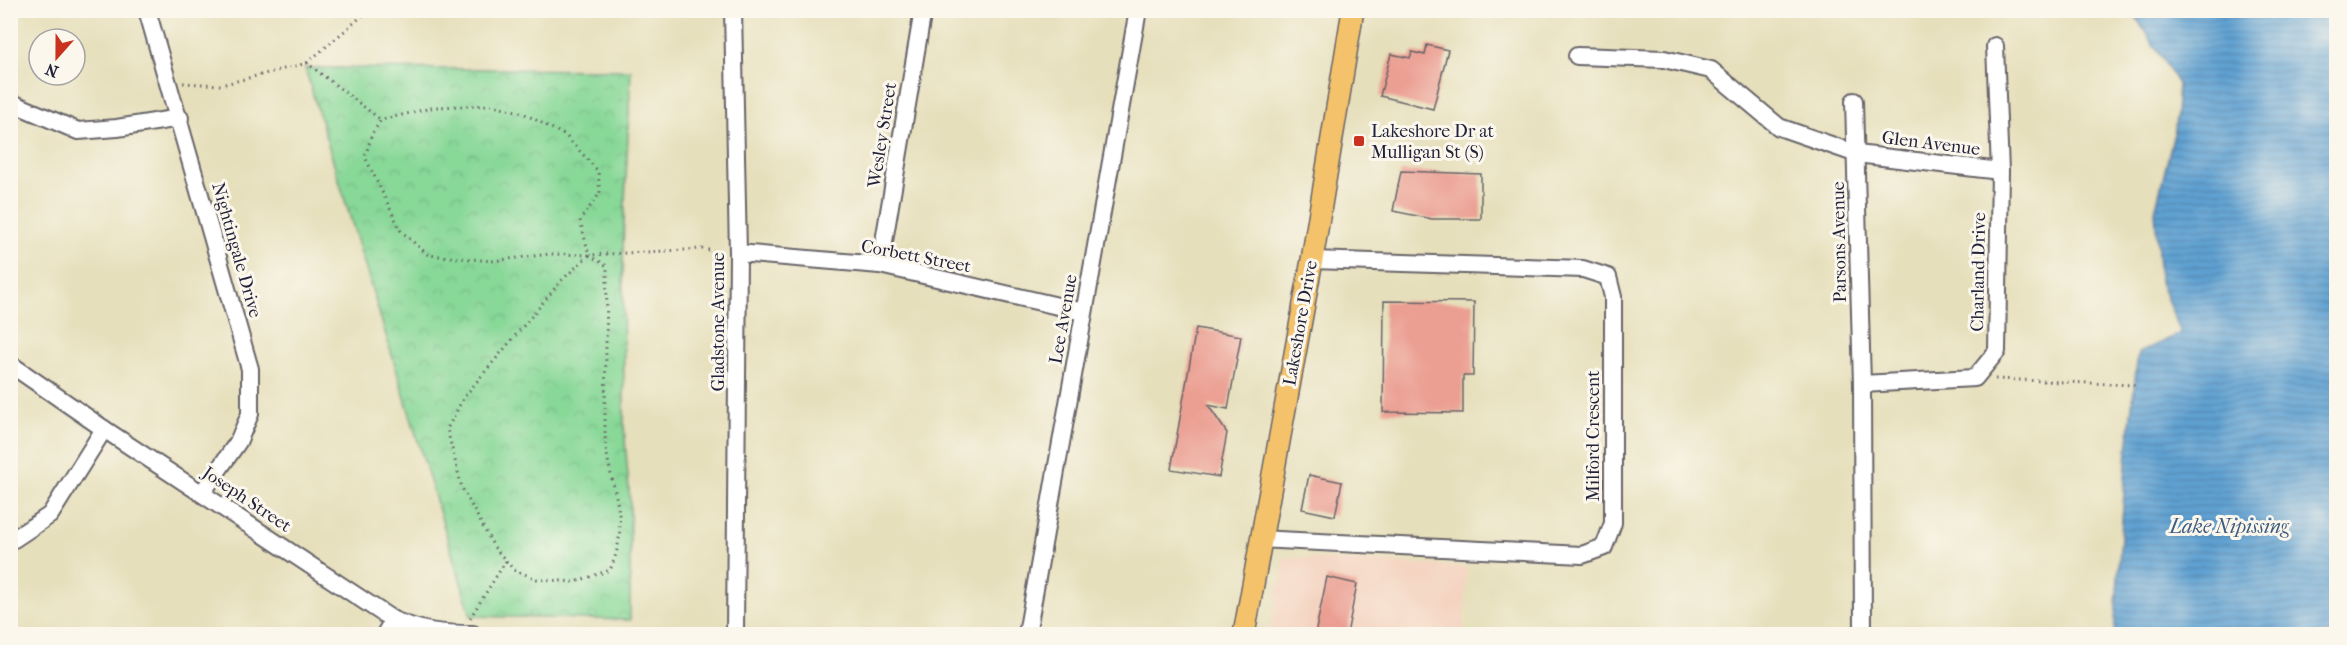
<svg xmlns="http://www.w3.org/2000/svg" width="2347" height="645" font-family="'IM FELL French Canon',serif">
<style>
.built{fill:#f4d3c0}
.park{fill:url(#park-crowns);stroke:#557d6a;stroke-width:1.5}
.water{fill:url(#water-rules);stroke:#406286;stroke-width:1.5}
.building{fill:#eb9f92}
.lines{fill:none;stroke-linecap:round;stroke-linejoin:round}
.minor-casing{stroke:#676468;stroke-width:20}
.major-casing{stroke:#676468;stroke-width:24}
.path{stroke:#676468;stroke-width:3;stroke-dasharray:1.5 4.5;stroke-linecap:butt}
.minor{stroke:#fff;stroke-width:16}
.major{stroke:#f4c26a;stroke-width:21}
.poi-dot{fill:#c8321e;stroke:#fbf7ec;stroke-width:2}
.labels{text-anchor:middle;stroke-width:6;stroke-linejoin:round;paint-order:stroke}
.poi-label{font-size:18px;fill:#22223b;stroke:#fbf7ec;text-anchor:start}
.street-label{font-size:18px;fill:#22223b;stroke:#fbf7ec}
.water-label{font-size:20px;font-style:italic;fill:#3d5b7f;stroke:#fbf7ec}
</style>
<defs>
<pattern id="park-crowns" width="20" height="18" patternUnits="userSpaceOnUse" patternTransform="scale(1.5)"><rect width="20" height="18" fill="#88d898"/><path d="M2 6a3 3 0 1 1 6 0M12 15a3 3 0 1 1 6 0" fill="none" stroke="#75b984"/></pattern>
<pattern id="water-rules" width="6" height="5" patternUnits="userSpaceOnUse" patternTransform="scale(1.5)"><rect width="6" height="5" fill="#5fa1d2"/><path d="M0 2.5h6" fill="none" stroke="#4e83ac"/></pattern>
</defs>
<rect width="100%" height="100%" fill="#fbf7ec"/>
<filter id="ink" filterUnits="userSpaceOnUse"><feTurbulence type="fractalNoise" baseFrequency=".0167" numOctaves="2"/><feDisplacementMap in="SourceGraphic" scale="12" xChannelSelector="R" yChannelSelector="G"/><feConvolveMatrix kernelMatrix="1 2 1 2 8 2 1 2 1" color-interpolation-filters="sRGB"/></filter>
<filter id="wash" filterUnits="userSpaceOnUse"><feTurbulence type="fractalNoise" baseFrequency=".008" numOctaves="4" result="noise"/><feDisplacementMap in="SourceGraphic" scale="24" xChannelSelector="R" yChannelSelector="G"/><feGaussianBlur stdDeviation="1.35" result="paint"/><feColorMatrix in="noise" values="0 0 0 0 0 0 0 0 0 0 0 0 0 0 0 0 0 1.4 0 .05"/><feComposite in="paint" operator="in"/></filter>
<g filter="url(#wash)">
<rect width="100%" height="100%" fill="#e6dfbb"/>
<path class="built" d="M1285 557 1467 567 1463 634H1270Z"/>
<path class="park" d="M305 68 631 70 623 244 624 426 630 503V620L471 616Z"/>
<path class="water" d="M2132 11H2336V634H2114L2127 450 2138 353 2181 333 2160 282 2155 211 2175 129 2178 84Z"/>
<g id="blocks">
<g class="building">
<path d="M1427 45 1448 50 1433 109 1380 96 1391 54 1410 58 1412 52 1425 55Z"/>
<path d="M1401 171 1481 174V219H1432L1393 211Z"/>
<path d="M1384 301 1474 302 1473 376H1463V413L1383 412Z"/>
<path d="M1196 328 1241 336 1228 409 1208 405 1227 433 1219 477 1171 469Z"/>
<path d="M1309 475 1342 482 1335 516 1302 509Z"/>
<path d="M1327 577 1357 584 1347 634H1315Z"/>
</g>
</g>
</g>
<g filter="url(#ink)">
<use href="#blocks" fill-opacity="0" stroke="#676468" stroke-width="1.5"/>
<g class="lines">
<g class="minor-casing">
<g id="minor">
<path d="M147 10 250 369V414L238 442 202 493"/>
<path d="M733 10 738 253 735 634"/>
<path d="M1577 56 1664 59 1711 70 1779 127 1857 154 2000 171"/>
<path d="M1854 101 1862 384 1863 634"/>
<path d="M10 102 78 131 117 128 180 118"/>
<path d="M738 253 880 265 1084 312"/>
<path d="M880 265 923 10"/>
<path d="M10 364 104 429 393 620C424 632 441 634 473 634"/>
<path d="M1862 384 1975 378 1997 351 2000 171 1995 46"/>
<path d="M10 539H14L50 515 104 429"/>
<path d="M1260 539 1582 555 1604 547 1613 523V297L1608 277 1583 269 1312 260"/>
<path d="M385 634 393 620"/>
<path d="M1027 634 1138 10"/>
</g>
</g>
<g class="major-casing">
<path id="major" d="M1244 634 1312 260 1353 10"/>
</g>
<g class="path">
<path d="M307 63 369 10"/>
<path d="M183 83 221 85 307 63 381 120"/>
<path d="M589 255 561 281 464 397 447 429 462 488 494 547 514 570 537 579 575 582 610 570C634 517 606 484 605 432 605 377 607 321 607 266L589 255 580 220 600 193 598 171 566 136 523 113 494 105 435 107 381 120 372 134 365 157 401 231 428 255 492 261 550 254 589 255 702 249 723 252"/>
<path d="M1995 379 2135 385"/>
<path d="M470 618 506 561"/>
</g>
<use href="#minor" class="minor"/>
<use href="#major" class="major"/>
</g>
</g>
<rect class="poi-dot" x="1353" y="135" width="12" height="12" rx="3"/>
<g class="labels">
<g class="poi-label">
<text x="1371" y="137">Lakeshore Dr at<tspan x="1371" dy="21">Mulligan St (S)</tspan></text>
</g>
<g class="street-label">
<text transform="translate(882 135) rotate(-81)" y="6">Wesley Street</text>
<text transform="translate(1931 143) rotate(7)" y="6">Glen Avenue</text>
<text transform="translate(1839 242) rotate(-91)" y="6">Parsons Avenue</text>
<text transform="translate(237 250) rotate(74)" y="6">Nightingale Drive</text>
<text transform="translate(916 256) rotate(11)" y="6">Corbett Street</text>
<text transform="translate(1978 272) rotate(-89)" y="6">Charland Drive</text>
<text transform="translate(1063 319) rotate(-80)" y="6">Lee Avenue</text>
<text transform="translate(718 322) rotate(-90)" y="6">Gladstone Avenue</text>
<text transform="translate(1300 323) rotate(-80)" y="6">Lakeshore Drive</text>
<text transform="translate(1593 436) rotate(-90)" y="6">Milford Crescent</text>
<text transform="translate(247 499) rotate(34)" y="6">Joseph Street</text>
</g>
<g class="water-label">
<text x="2229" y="533">Lake Nipissing</text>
</g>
</g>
<rect width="2347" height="645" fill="none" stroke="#fbf7ec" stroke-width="36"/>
<g transform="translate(57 57) rotate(201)"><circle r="28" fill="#fbf7ec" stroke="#a4a2a5" stroke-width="1.5"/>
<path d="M0-4.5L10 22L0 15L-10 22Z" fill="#c8321e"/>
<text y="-9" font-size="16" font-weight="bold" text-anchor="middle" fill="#22223b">N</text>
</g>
</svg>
